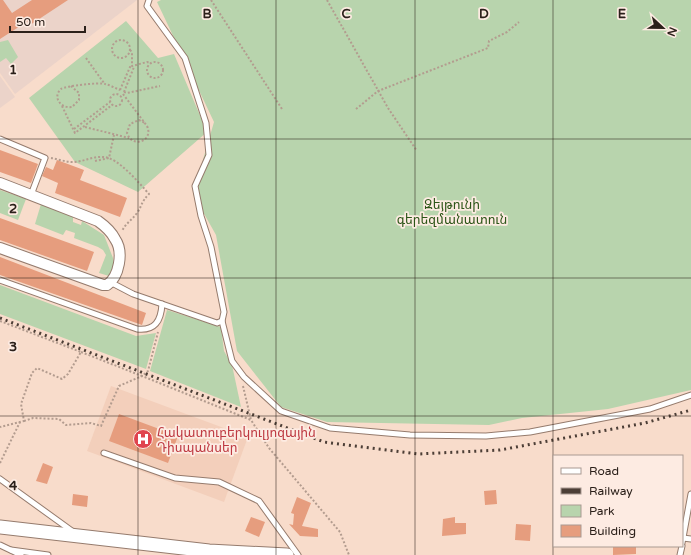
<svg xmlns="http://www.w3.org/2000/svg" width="691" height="555" font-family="'Varela Round','Noto Sans Armenian',sans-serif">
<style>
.built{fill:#f3cfbb}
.education{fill:#ebd3c9}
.green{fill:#b8d4ad}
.building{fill:#e69d7e}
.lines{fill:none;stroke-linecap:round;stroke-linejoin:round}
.service-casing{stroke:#957b6d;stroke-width:7}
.minor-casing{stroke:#957b6d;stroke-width:12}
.tertiary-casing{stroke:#957b6d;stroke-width:15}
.path{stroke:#b39c8f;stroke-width:2;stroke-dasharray:2 2;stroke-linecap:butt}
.service{stroke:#fff;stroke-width:5}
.minor{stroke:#fff;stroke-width:10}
.tertiary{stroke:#fff;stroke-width:13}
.rail{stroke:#4c3e36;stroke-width:3;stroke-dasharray:2 4;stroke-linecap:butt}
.grid{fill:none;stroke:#2b201a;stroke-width:1;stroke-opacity:0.55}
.labels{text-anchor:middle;stroke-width:3.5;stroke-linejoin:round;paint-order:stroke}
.park-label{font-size:13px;fill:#2c5517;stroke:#fdebe2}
.health-label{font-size:13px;fill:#be3a42;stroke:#fdebe2;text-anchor:start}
.grid-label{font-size:13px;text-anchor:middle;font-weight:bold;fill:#2b201a;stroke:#fdebe2;stroke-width:3.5;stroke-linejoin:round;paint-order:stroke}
</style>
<rect width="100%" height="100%" fill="#f8dccb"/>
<path class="built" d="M111 386 248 437 224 502 87 451Z"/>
<g class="education">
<path d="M0 0H137L15 94 0 73Z"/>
<path d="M0 76 15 97 0 108Z"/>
</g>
<g class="green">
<path d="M161 0H691V390L608 409 522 418 489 425 327 422 281 407 237 351 216 235 193 194 214 122 157 2Z"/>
<path d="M126 21 158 58 174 54 207 132 138 192 75 162 29 98Z"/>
<path d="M8 40 18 57 11 64 6 58 0 62V42Z"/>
<path d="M0 190 26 199 18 220 0 213Z"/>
<path d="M41 204 73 217V222L81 225 82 221 104 235 113 258 114 265 109 276 99 273 106 255 103 250 98 247 74 238 75 233 66 230 63 235 35 224Z"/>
<path d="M0 285 136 336 156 333 146 369 0 314Z"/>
<path d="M167 310 221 327 224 351 232 365 241 407 150 371Z"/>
</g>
<g class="building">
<path d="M0 0H3L12 13 32 0H68L30 25 28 21 0 39Z"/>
<path d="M0 150 38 164 31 183 0 172Z"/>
<path d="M57 160 84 170 80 180 127 198 120 217 55 193 58 183 42 176 46 167 53 170Z"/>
<path d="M0 218 94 252 87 271 0 240Z"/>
<path d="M0 257 146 313 142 325 0 275Z"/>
<path d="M119 414 178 436 168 463 109 441Z"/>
<path d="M43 463 53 467 47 484 36 481Z"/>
<path d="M496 490 497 504 485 505 484 491Z"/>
<path d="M73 494 88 496 87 507 72 505Z"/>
<path d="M297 497 311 503 302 526 318 529V537L300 536 289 524 293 525 294 514 291 513Z"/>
<path d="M251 517 265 522 259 537 245 531Z"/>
<path d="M455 517V523H466V534L442 536 443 519Z"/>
<path d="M516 524 531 525 530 541 515 540Z"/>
<path d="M636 546V554L613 555V547Z"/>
</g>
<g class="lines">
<g class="service-casing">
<g id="service">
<path d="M149 0 147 6 185 58 206 123 209 155 195 186 201 216 211 247 224 312 222 321 232 361 244 377 281 411 330 428 410 435 486 436 530 432 650 409 691 395"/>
<path d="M0 139 45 158 31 195"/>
<path d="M0 280 137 329C155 331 161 321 162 304"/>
<path d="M110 282 133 294 217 323 222 321"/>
<path d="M104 453 175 478 219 482 259 501 298 555"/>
<path d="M0 479 72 531"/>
<path d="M683 538 691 539"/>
<path d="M682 543 691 494"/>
<path d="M0 545 21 555"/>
<path d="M11 550 48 555"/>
<path d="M680 555 682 546"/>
</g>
</g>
<g class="minor-casing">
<path id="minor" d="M0 183 98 221C105 226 111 231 115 239 124 252 119 277 107 285H103L0 248"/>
</g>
<g class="tertiary-casing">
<path id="tertiary" d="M0 527 209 551 287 555"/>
</g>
<g class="path">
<path d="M211 0 282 109"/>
<path d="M327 0 388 108 417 151"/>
<circle cx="121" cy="49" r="9"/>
<path d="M130 50 132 52V66L147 62 150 63"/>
<path d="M86 58 104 83"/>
<circle cx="155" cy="70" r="8"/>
<path d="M71 86 79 93V100L72 107C61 109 52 97 61 89 65 86 100 82 105 84 110 85 115 88 120 90"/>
<path d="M120 90 130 67 132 66"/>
<path d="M124 92 127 93 160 86"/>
<path d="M124 92 134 67"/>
<circle cx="116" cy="100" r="6"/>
<path d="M123 94 147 126C154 141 132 149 127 133L130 124 139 120 145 123"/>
<path d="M62 106 75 133 112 105"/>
<path d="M356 109 378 91 488 48 489 41 507 32 519 22"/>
<path d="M85 127 129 138"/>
<path d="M74 129 110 102"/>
<path d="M51 158C58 159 65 162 73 162 83 162 93 156 103 157 118 157 139 183 149 194 141 202 142 206 137 213 132 220 126 223 122 231"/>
<path d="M95 161 109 158 114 135"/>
<path d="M0 321 81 352 68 374 62 379 37 368 32 373 21 404 24 421 0 427"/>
<path d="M81 352 142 376 148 371 158 332"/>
<path d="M243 386 251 420"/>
<path d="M24 421 33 418 59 419 66 425 91 423 101 426 119 386 142 376 251 420 269 448 340 532 349 555"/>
<path d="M0 463 20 422"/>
</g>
<use href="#service" class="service"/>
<use href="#minor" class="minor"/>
<use href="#tertiary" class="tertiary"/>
<path class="rail" d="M0 318 324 442 418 454 500 450 645 423 691 410"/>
</g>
<path class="grid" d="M138 0V555M276 0V555M415 0V555M553 0V555M0 139H691M0 278H691M0 416H691"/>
<defs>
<g id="hospital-disc" transform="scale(1)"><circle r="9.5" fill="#e0444e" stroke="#fdebe2"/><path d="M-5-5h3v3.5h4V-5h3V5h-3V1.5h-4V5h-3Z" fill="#fff"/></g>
</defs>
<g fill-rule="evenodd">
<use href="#hospital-disc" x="143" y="439"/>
</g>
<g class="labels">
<g class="park-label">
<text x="452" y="209">Զեյթունի<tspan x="452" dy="15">գերեզմանատուն</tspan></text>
</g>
<g class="health-label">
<text x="157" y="437">Հակատուբերկուլյոզային<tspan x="157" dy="15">Դիսպանսեր</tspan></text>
</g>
</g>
<g class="grid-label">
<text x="207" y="18">B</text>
<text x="346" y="18">C</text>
<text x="484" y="18">D</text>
<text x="622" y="18">E</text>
<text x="13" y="74">1</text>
<text x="13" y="213">2</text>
<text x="13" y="351">3</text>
<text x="13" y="490">4</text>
</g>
<rect x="553" y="455" width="130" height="92" fill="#fdebe2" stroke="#a99a92"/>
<rect x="561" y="468" width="20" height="6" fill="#ffffff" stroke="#a99a92"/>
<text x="589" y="475" font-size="12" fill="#2b201a">Road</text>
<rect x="561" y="488" width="20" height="6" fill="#4c3e36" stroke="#a99a92"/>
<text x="589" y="495" font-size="12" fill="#2b201a">Railway</text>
<rect x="561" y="505" width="20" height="12" fill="#b8d4ad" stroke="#a99a92"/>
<text x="589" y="515" font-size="12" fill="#2b201a">Park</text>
<rect x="561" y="525" width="20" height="12" fill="#e69d7e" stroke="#a99a92"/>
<text x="589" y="535" font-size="12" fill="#2b201a">Building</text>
<g transform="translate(663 28) rotate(112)" stroke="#fdebe2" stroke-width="3" paint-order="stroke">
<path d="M0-3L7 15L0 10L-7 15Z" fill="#2b201a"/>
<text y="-6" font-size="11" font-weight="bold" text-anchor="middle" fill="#2b201a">N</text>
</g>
<path d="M10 26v6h75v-6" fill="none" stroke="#2b201a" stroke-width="2"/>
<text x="16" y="26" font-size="12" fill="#2b201a" stroke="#fdebe2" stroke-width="3" paint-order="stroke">50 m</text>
</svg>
